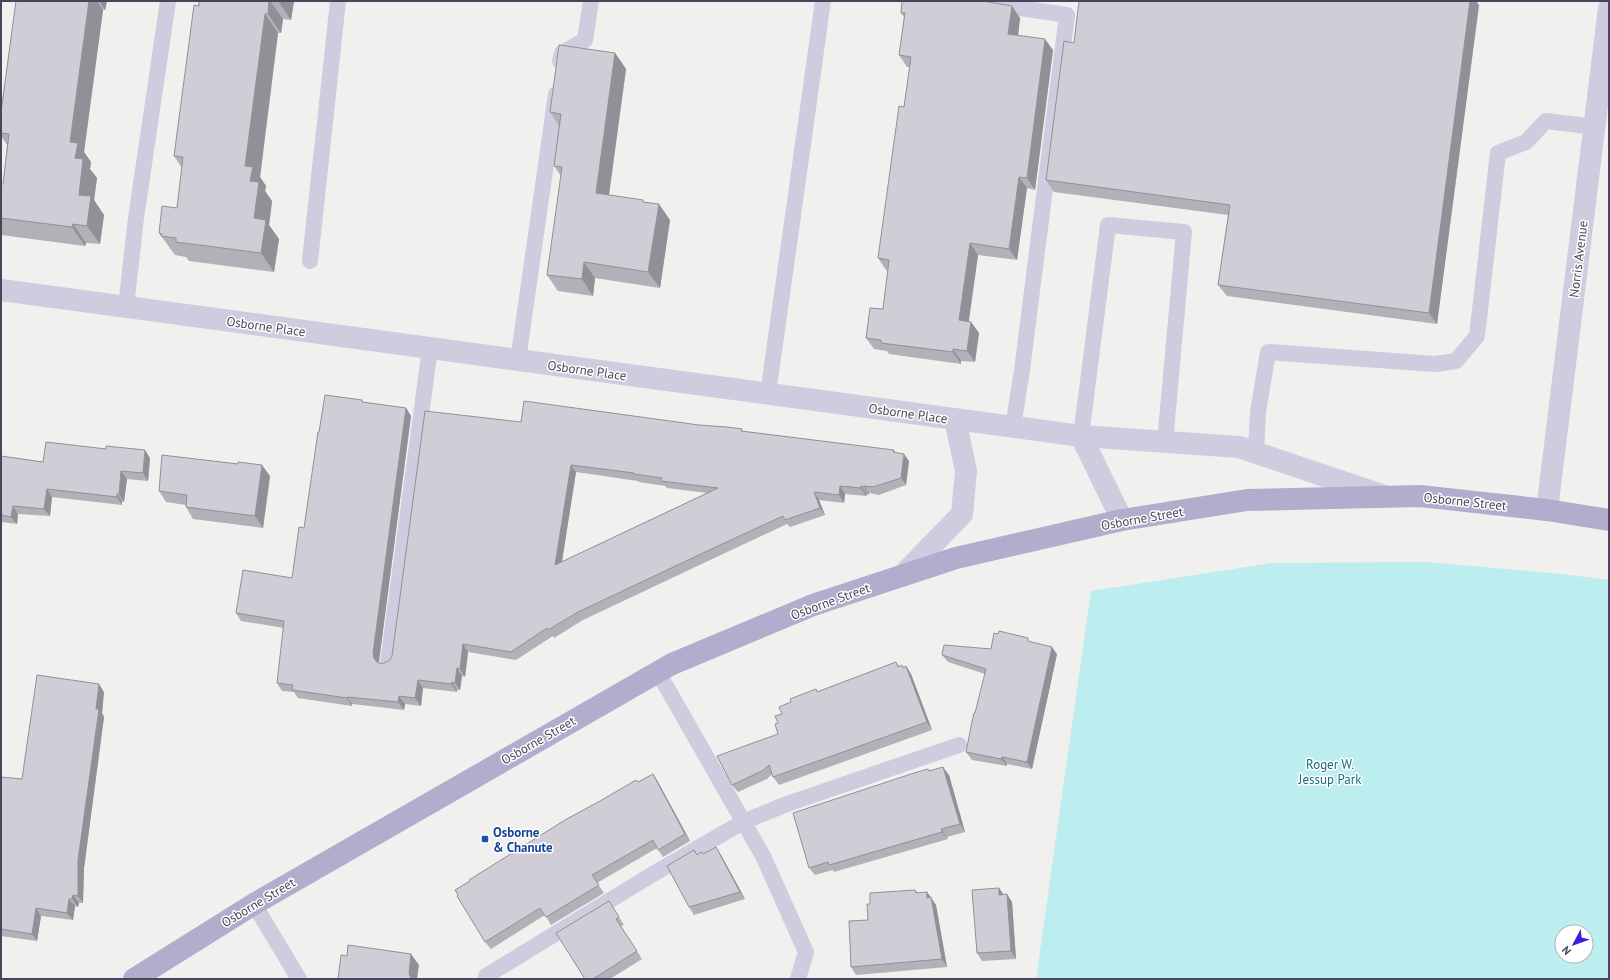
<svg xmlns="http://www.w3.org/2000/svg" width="1610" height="980" font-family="'PT Sans',sans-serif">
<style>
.green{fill:#bcedef;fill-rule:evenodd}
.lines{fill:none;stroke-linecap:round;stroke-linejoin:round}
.service{stroke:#ceccde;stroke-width:16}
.minor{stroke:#ceccde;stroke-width:22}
.tertiary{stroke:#ceccde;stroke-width:22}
.primary{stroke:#b2adcd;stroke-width:22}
.wall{fill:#b3b0b8;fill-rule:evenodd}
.shaded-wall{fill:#929096}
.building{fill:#d0cdd6;stroke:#929096;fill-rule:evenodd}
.transit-dot{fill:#1a4fb4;stroke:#fff;stroke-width:1.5}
.labels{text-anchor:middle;stroke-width:3;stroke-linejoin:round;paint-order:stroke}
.street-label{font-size:13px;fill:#49465b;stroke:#fff}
.park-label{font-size:13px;fill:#176e7d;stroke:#fff}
.transit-label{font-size:13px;font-weight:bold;fill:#164399;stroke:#fff;text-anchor:start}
</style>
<rect width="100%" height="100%" fill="#f1f0ee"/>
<path class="green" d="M1426 562 1562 574 1609 580V979H1036L1091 591 1272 563ZM1562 932H1586V956H1562Z"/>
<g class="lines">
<g class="service">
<path d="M974 1 1067 15 1022 370 1013 427"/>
<path d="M560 61 562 53 585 40 591 1"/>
<path d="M310 261 338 1"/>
<path d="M126 307 136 218 168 1"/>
<path d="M518 360 556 94"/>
<path d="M768 394 823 1"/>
<path d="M1081 436 1108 225 1184 232 1165 442"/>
<path d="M1256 453 1258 412 1268 352 1435 364 1456 361 1477 336 1498 153 1526 142 1546 121 1595 127"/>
<path d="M388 662 430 348"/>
<path d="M658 672 763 856 806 952 798 979"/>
<path d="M254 904 299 979"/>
<path d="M486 976 653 874 743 822 787 804 959 745"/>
</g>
<path class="minor" d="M1547 510 1609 8"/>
<g class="tertiary">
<path d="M1 290 1081 436 1122 520"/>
<path d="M1081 436 1239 447 1384 496"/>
<path d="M902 576 962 514 966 471 955 419"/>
</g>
<path class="primary" d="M134 979 254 904 672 664 813 605 956 558 1122 520 1247 500 1420 496 1547 510 1609 520"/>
</g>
<g class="wall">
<path d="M16 1H107L105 10H103L84 152 91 162 90 169 97 178 94 200 104 215 100 244 86 243 85 246 1 235V184H3L7 145 1 136V112Z"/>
<path d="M199 1H294L291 20 283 19 281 33H278L260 177 266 186 265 191 272 201 269 225 279 239 274 272 189 261 186 257 175 255 159 233 177 208 182 168 174 156Z"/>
<path d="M1479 5 1437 324 1227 296 1218 285 1228 215 1054 192 1046 180 1074 43Z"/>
<path d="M1012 6 1020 18 1018 35 1053 50 1035 190 1027 188 1017 260 978 255 969 321 971 322 979 333 975 362 961 361V364L889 354 887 351 874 349 866 338 883 309 888 270H886L878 258 904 107 910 67H907L899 55 904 17 901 13Z"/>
<path d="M615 53 626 69 609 195 644 202 670 220 660 288 595 278 593 296 558 291 547 275 561 176 554 166 559 126 550 112Z"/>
<path d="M364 402 406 408 411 416 379 661V663L382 664 390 660 521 422 743 431 894 450 895 452 909 461 906 485 879 495 869 493V495L867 494 866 496 845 494 844 503 819 500 825 515 790 527 787 524 725 553 583 620 554 638 553 636 516 660 468 652 465 677 462 676 460 690H457V692L423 688 421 706 405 704 404 710 352 704V706L298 698 294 692 282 691 277 683 284 628 241 621 236 613 292 578 304 528 319 432ZM576 472 638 481 639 482 665 486 667 488 707 493 562 562Z"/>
<path d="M1 456 43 462 150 458 148 481 127 479 124 502 122 501V505L52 497 50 516 18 514 17 524 1 522Z"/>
<path d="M270 476 263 528 193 519 186 507V505L166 502 159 491Z"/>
<path d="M1031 642 1057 654 1032 769 1007 764V766L972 760 966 752 985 674 948 662 942 655 991 649Z"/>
<path d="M896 662 899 666 903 667 906 666 911 674 932 730 779 785 773 777 772 774 767 779 738 792 732 785 778 734V723L818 692Z"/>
<path d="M104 692 102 713 104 717 84 868 83 903H79L78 907 75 906 73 920 41 916 37 941 1 936V777L22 779Z"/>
<path d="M930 771 949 775 965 832 947 837 948 839 834 872 833 870 815 875 809 868Z"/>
<path d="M653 774 658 782 690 841 663 857 657 848 597 883 604 893 551 925 545 915 491 949 485 942 458 895 638 782Z"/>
<path d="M694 850 697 855H721L745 899 694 915 689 907Z"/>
<path d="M999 888 1004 895 1012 902 1016 959 982 961 977 953Z"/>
<path d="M915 890 918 893 927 892 936 905 947 967 856 975 851 967 868 920 870 904Z"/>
<path d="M614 909 624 925 621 926 642 959 610 979H585Z"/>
</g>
<g class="shaded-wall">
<path d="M89 1H97L103 10 84 152 91 162 90 169 97 178 94 200 104 215 100 244 87 226 79 195 75 158 70 142Z"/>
<path d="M99 1H107L105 10Z"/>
<path d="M269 1H270L283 19 281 33 268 14Z"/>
<path d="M278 1H294L291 20Z"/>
<path d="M1470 1H1476L1479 5 1437 324 1429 313Z"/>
<path d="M1012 6 1020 18 1017 45 1008 34Z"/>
<path d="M265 14 278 33 260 177 266 186 265 191 272 201 269 225 279 239 274 272 261 253 254 218 250 181 245 166Z"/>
<path d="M1045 39 1053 50 1035 190 1027 178Z"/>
<path d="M615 53 626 69 607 209 596 193Z"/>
<path d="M1019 177 1027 188 1017 260 1009 249Z"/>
<path d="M659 204 670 220 660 288 648 272Z"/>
<path d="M73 224 86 243 85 246 72 227Z"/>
<path d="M970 243 978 255 967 332 959 320Z"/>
<path d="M584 262 595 278 593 296 582 279Z"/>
<path d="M971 322 979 333 975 362 967 351Z"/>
<path d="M953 349 961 361V364L953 352Z"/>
<path d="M406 408 411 416 379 661V665L374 658 373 653Z"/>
<path d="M145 450 150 458 148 481 143 473Z"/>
<path d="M904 454 909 461 906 485 901 478Z"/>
<path d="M262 465 270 476 263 528 255 516Z"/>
<path d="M571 465 576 472 560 573 555 565Z"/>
<path d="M121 471 127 479 124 502 119 494Z"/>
<path d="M840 486 845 494 844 503 839 495Z"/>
<path d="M861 486 867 494 866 496 861 488Z"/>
<path d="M864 486 869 493V495L864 487Z"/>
<path d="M47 489 52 497 50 516 44 509Z"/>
<path d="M814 492 819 500 825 515 820 508Z"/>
<path d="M117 494 122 501V505L117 497Z"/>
<path d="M13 506 18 514 17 524 11 517Z"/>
<path d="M463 644 468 652 465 677 460 669Z"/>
<path d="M1052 647 1057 654 1032 769 1027 762Z"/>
<path d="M906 666 911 674 932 730 927 722Z"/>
<path d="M457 668 462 676 460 690 455 683Z"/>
<path d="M418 680 423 688 421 706 415 698Z"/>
<path d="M452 682 457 690V692L451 684Z"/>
<path d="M99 684 104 692 102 713 104 717 84 868 83 903 78 896V860Z"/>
<path d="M399 696 405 704 404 710 398 702Z"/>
<path d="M347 697 352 704V706L347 698Z"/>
<path d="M1002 757 1007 764V766L1001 759Z"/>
<path d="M943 767 949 775 965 832 960 824Z"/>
<path d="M653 774 658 782 690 841 685 834Z"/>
<path d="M941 829 947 837 948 839 942 832Z"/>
<path d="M716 847 721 855 745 899 740 892Z"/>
<path d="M999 888 1004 896 999 895Z"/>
<path d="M927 892 936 905 947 967 942 959 927 898Z"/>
<path d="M1007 894 1012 902 1016 959 1011 951Z"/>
<path d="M73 895 79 903 78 907 72 899Z"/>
<path d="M69 899 75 906 73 920 67 913Z"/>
<path d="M36 908 41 916 37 941 32 934Z"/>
<path d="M411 954 419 965 417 979H411L409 974Z"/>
</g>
<g class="building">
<path d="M16 1H89L70 142 78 143 75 158 83 159 79 195 91 196 87 226 73 224 72 227 1 218V184H3L9 134 1 133V112Z"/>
<path d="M199 1H269L268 14H265L245 166 253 167 250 181 259 182 254 218 266 220 261 253 176 242V238L161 236 162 234 159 233 162 206 177 208 183 157 174 156 194 5 199 6Z"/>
<path d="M902 1H983L1012 6 1008 34 1045 39 1027 178 1019 177 1009 249 970 243 959 320 971 322 967 351 953 349V352L881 343V340L866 338 870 308 883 309 889 260 878 258 899 106 904 107 911 57 899 55 905 13H901Z"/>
<path d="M1079 1H1470L1429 313 1218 285 1230 205 1046 180 1064 41 1074 43Z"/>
<path d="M559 45 615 53 596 193 643 200V202L659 204 648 272 584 262 582 279 547 275 562 167 554 166 561 114 550 112Z"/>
<path d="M325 395 362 400V402L406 408 373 653 374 658 377 662 382 664 390 660 392 656 425 411 521 422 524 401 699 425 727 427 742 429 741 431 894 450 893 452 904 454 901 478 873 487 864 486V487L861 486V488L840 486 839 495 814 492 820 508 785 520 783 516 720 545 578 612 548 630 547 628 511 652 463 644 460 669 457 668 455 683 452 682 451 684 418 680 415 698 399 696 398 702 347 697V698L292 690 293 685 277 683 284 621 236 613 243 570 292 578 299 527 304 528 318 432H319ZM571 465 634 473V474L662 478 661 481 718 488 555 565Z"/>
<path d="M46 442 106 449V446L145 450 143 473 121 471 119 494H117V497L47 489 44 509 13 506 11 517 1 515V456L43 462Z"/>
<path d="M162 455 238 464V462L262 465 255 516 186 507 187 495 159 491Z"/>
<path d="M999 631 1028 638V641L1052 647 1027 762 1002 757 1001 759 966 752 971 727 974 713H975L986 669 942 655 944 645 991 649 994 633 998 634Z"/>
<path d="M896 662 898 667 902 665 903 668 906 666 927 722 773 777 769 765 762 771 732 785 717 756 778 734 775 724 778 723 775 716 782 714 779 707 791 702 790 699 816 689 817 692Z"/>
<path d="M37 675 99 684 96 709H99L78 860V896L73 895 72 899H69L67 913 36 908 32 934 1 929V777L22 779Z"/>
<path d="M943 767 960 824 941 829 942 832 829 865 828 862 809 868 793 813 914 773 928 769 929 771Z"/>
<path d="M653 774 685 834 658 850 653 840 592 875 599 885 546 917 540 908 485 942 457 896 458 895 455 890 470 881 469 880 565 820 600 801 636 780 638 782Z"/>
<path d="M716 847 740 892 689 907 667 866 694 850 697 855 701 852 703 854Z"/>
<path d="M999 888V895L1007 894 1011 951 977 953 972 890Z"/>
<path d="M915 890 916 893 927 892V898L931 897 942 959 851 967 849 921 868 920 867 904H870V893Z"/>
<path d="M609 901 619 917 616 919 637 951 593 979H585L556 933Z"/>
<path d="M348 945 411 954 409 974 411 978V979H338L341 955 347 956Z"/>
</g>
<rect class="transit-dot" x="481" y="835" width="8" height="8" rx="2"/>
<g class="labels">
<g class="street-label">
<text transform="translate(1578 259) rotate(-83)" y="5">Norris Avenue</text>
<text transform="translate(266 326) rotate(8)" y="5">Osborne Place</text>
<text transform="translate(587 370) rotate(8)" y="5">Osborne Place</text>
<text transform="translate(908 413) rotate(8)" y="5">Osborne Place</text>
<text transform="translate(1465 501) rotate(6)" y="5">Osborne Street</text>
<text transform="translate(1142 518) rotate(-10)" y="5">Osborne Street</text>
<text transform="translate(830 601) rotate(-20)" y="5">Osborne Street</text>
<text transform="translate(538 740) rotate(-30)" y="5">Osborne Street</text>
<text transform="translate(258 902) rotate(-31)" y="5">Osborne Street</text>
</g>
<g class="park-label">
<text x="1330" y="769">Roger W.<tspan x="1330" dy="15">Jessup Park</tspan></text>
</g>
<g class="transit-label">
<text x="493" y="837">Osborne<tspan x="493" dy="15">&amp; Chanute</tspan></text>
</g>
</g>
<rect width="1610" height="980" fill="none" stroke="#49465b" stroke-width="4"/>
<g transform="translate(1574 944) rotate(229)"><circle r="19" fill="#ffffff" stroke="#b6b5bd"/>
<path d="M0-3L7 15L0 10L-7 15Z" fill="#4219e0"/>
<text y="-6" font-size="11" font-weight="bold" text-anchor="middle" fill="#49465b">N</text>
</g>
</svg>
